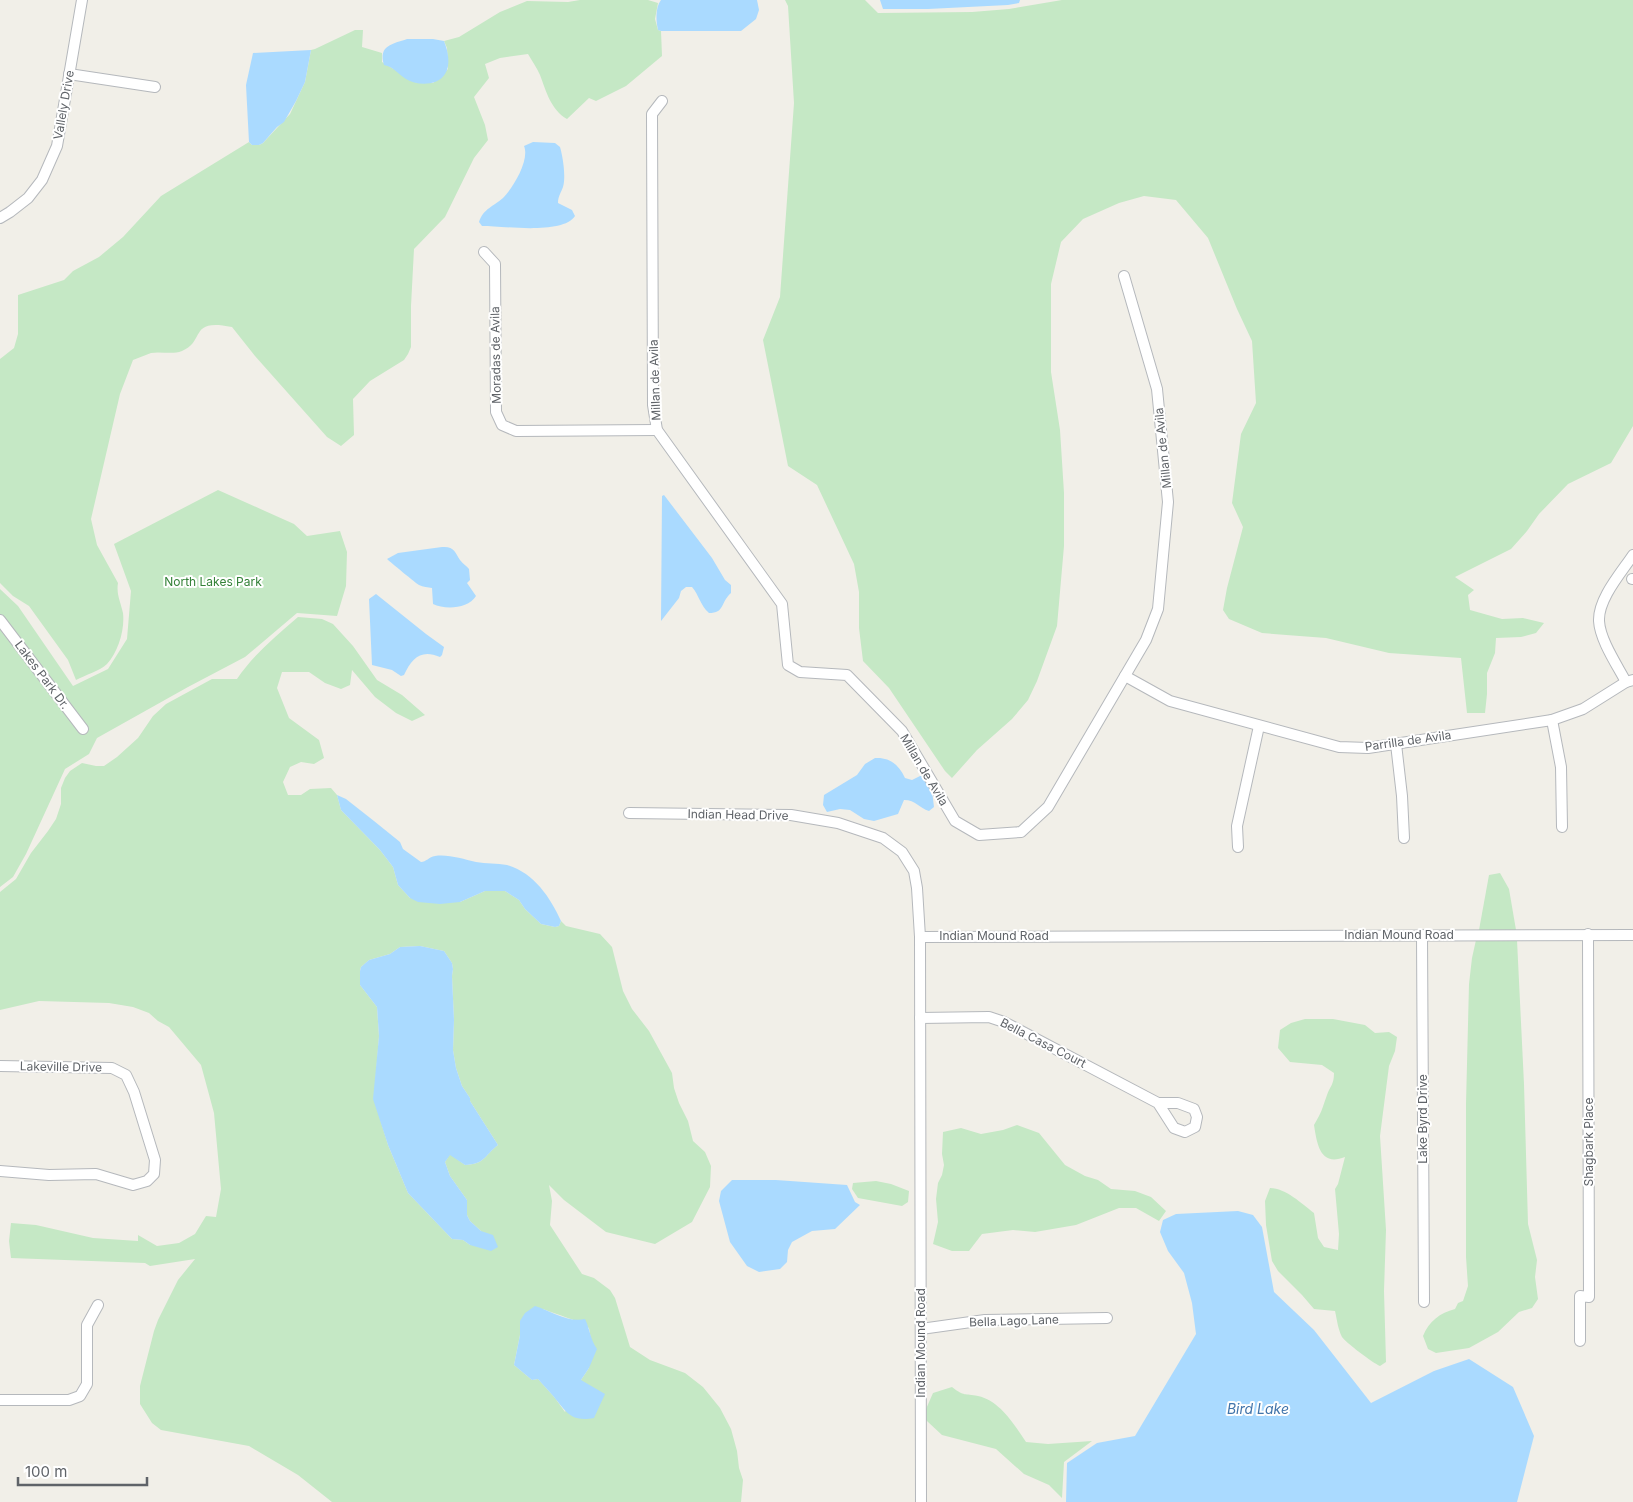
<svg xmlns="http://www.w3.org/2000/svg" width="1633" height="1502" font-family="Inter,sans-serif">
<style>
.green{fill:#c5e8c5;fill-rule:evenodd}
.water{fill:#aadaff}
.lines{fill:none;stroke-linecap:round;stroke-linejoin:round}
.minor-casing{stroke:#b5b8bc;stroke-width:12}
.minor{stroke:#fff;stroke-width:10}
.labels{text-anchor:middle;stroke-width:4;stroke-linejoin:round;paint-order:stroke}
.street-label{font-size:12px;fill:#5f6368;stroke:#fff}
.park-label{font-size:12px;fill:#348238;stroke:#fff}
.water-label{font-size:14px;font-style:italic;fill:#4174aa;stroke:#fff}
</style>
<rect width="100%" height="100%" fill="#f1efe8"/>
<g class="green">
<path d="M580 0H648L658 3 655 19 658 30 661 31 662 56 626 86 596 101 589 98 567 119C551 110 546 91 540 75 537 68 532 61 528 54L500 58 485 64 489 78 474 97 485 125 488 140 474 158 445 217 414 249 411 306V347L408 354 404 360 370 381 353 399 354 435 341 446 327 437 255 356 232 327C188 318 206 341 182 351 172 355 161 351 151 353 145 355 139 358 133 360L120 394 91 519 97 545 118 583C116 594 121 603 123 613 125 630 118 652 107 664 100 671 85 675 76 680L68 660 29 606 13 596 0 583V359L14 348 18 334V295L64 280 73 271 99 257 123 237 161 196 249 142 252 145H259L263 143 290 114 305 82 311 50 315 49 355 30H363L362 47 382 53V62L417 83H433L448 69 447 48 444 41 459 37 500 12 527 1 568 2Z"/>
<path d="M785 0H865L878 13 972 12 1009 9 1062 0H1633V426L1611 463 1568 484 1539 514 1527 531 1511 549 1455 577 1474 590 1468 595 1470 610 1502 619 1523 618 1544 623 1536 633 1521 637 1496 638 1495 653 1487 673V694L1485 713H1467L1461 658 1389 653 1326 638 1262 633 1229 619 1223 610 1227 588 1243 527 1232 503 1241 434 1256 403 1252 341 1237 309 1208 238 1176 200 1144 196 1119 203 1083 219 1061 242 1051 284V372L1060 430 1064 493V546L1057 626 1037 681 1028 700 1012 719 977 750 952 778 945 771 889 688 863 661 859 628V592L854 564 817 485 788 466 763 340 780 297 794 103 788 6Z"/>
<path d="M218 490 294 524 307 536 340 531 347 552 346 586 337 616 297 613 245 657 188 687 97 738 89 754 65 769 26 854 13 877 0 887V589L18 606 73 686 108 669 127 639 131 591 114 544Z"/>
<path d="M298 617 322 619 333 624 353 646 377 680 402 695 425 715 412 721 396 713 375 697 352 670 350 685 341 689 325 683 309 672H282L277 688 289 718 319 740 324 758 314 764 301 762 290 767 283 782 288 795H301L310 789 331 788 337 795 341 810 380 850 393 867 398 885 410 898 460 902 485 891H505L519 900 525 909 541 924 555 927 559 926 561 921 566 926 600 934 612 947 623 991 632 1009 649 1031 672 1073 674 1088 679 1103 688 1121 693 1141 705 1152 711 1166 710 1187 692 1222 655 1244 606 1232 564 1200 549 1185 552 1201 550 1225 582 1274 594 1278 610 1290 615 1298 630 1347 650 1360 685 1373 703 1387 720 1408 731 1429 737 1451 739 1468 743 1480 741 1502H332L298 1475 249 1446 161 1430 152 1423 140 1404V1386L154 1331 158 1320 178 1280 195 1259 150 1266 145 1263 11 1258 9 1241 11 1223 36 1225 93 1238 138 1241V1235L157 1246 179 1243 195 1234 206 1216 216 1217 221 1189 214 1113 201 1065 169 1027 158 1021 149 1013 133 1007 109 1003 39 1001 0 1010V892L16 879 31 853 48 831 56 819 61 804V788L65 778 70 771 82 763 96 766H104L117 757 138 738 153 716 166 704 212 679H237C253 655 276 636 298 617ZM420 946 444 951 452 963 453 969 452 976 454 1020 453 1050 456 1068 462 1086 470 1098V1101L498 1145C484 1156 485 1164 465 1165L450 1154 445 1162 450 1176 467 1200V1215L470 1221 481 1231 470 1245 463 1240 452 1239 408 1193 388 1145 374 1099 379 1036 377 1007 360 985V971L361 967 369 960 390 954 400 947ZM543 1309C558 1315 575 1319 589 1328L591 1340 589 1368 581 1380 565 1412 555 1398 538 1379 532 1380 514 1365 520 1335Z"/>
<path d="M1500 873 1509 889 1516 930H1479L1489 875Z"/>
<path d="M1476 940H1517L1524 1084 1528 1224 1537 1260 1535 1277 1538 1299 1532 1308 1519 1312 1498 1332 1469 1348 1436 1353 1428 1349 1423 1336C1429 1321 1440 1313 1455 1309L1458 1303 1463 1301 1468 1286 1466 1257V1104L1469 984 1472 958Z"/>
<path d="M1305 1019H1333L1365 1025 1375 1033 1389 1032 1397 1037 1395 1051 1389 1066 1380 1136 1386 1230 1384 1291 1386 1362 1380 1366C1373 1363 1345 1342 1342 1337 1338 1329 1337 1320 1335 1311L1314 1309 1302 1295 1278 1271 1272 1261 1266 1225 1265 1201 1270 1188C1286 1188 1302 1204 1314 1213L1318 1238 1324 1247 1338 1250 1339 1234 1335 1189 1338 1184 1345 1157C1320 1167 1317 1144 1314 1125 1322 1112 1322 1109 1327 1095 1330 1086 1334 1085 1334 1073L1322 1065 1290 1062 1278 1048 1280 1030 1291 1023Z"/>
<path d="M1017 1125 1039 1133 1065 1165 1085 1176 1098 1180 1111 1189 1135 1191 1151 1197 1166 1211 1159 1221 1136 1208H1119L1076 1225 1035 1232 1013 1230 982 1234 969 1251H952L933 1244 938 1222 936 1199 938 1183 942 1175 944 1165 942 1154 943 1132 961 1128 981 1134 1003 1130Z"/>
<path d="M876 1181 891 1184 909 1191 908 1202 902 1206 858 1198 852 1189 853 1183Z"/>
<path d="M952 1387C965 1397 964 1393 978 1396 1000 1401 1014 1424 1026 1442L1048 1444 1092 1441 1064 1462 1062 1498 1049 1485 1024 1474 996 1449 942 1435 928 1422 926 1420V1409L933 1393Z"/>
</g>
<g class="water">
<path d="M661 0H757L759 10 756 19 741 31H661L658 30C656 21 655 8 661 0Z"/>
<path d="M880 0H1020L1019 3 1008 5 928 9H883Z"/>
<path d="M407 39H433L444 41C448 51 451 65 445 74 438 86 417 86 406 79 398 74 394 67 384 65 378 45 393 44 407 39Z"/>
<path d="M311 50 305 82 296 101 284 122 277 127 263 143 259 145H252L249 142 246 85 253 53Z"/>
<path d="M533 142 555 143 560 147C563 157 566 177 563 187 561 193 558 196 558 203L572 210 575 216C563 235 503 226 482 226L479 222C484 208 493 207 503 198 513 188 530 160 524 146Z"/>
<path d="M664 495 712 558 725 580 731 585V593C720 603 725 613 709 613 700 605 699 595 692 587H686L681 591 679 598 661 621 662 496Z"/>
<path d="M442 547C454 546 455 552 460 560 463 564 467 566 469 569L470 580 467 583 476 596C468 609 445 610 433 604L432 588C428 587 423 587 419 585 417 584 389 561 387 559L398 553Z"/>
<path d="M376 594 426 634 444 647 442 655 440 657C421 649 412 658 404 675L401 676 392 670 372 665 369 599Z"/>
<path d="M875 758C890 757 899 765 905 778L912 780 922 775 932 791 934 807 929 811C919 808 916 800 904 800L898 814 874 821 864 819 850 810 840 809 827 812 823 805 824 795 857 775 865 764Z"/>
<path d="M337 795 346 799 374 821 400 842 403 849 421 862C426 862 429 857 435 856 448 854 463 859 476 862 486 864 497 863 507 865 534 873 550 897 561 921L559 926 555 927 541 924 525 909 519 900 505 891H485L460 902 440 904 418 902 410 898 398 885 393 867 380 850 341 810Z"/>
<path d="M420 946 444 951 452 963 453 969 452 976 454 1020 453 1050 456 1068 462 1086 470 1098V1101L498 1145C484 1156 485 1164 465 1165L450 1155 445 1162 450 1176 467 1200V1215L470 1221 481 1231 493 1235 498 1247 491 1251 470 1245 463 1240 452 1239 408 1193 388 1145 373 1099 379 1036 377 1007 360 985V971L361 967 369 960 390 954 400 947Z"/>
<path d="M732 1180H776L847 1185 855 1202 860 1205 835 1229 812 1231 792 1242 788 1250 787 1262 780 1269 759 1272 747 1266 730 1242 719 1201 721 1191Z"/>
<path d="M1238 1211 1253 1215 1262 1227 1274 1292 1314 1330 1371 1403 1434 1371 1469 1359 1513 1387 1534 1436 1517 1502H1066L1067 1463 1097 1443 1135 1436 1196 1334 1192 1303 1184 1273 1168 1251 1160 1232 1163 1220 1176 1214Z"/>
<path d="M535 1306C551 1311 568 1323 585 1319 590 1329 590 1339 597 1349L589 1368 581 1380 605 1394 594 1418C571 1422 567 1413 554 1397 549 1391 543 1385 538 1379L532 1380 514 1365 520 1335V1321L525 1313Z"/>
</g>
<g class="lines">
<g class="minor-casing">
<g id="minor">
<path d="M69 74 155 87"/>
<path d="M662 101 652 114 653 405 657 430 782 604 788 665 800 672 847 675 902 731 955 821 979 835 1021 832 1048 807 1146 640 1158 609 1168 502 1157 389 1124 276"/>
<path d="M0 218 10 212 28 198 42 180 57 146 82 0"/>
<path d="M484 252 495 264 496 412 502 425 516 431 657 430"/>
<path d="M1632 579H1633"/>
<path d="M0 620 83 729"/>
<path d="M1125 676 1170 701 1339 747 1368 748 1552 720 1583 709 1626 682 1633 680"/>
<path d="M1626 682C1617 665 1600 640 1599 621 1598 599 1621 573 1633 555"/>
<path d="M1552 720 1561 767 1562 827"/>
<path d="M1396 744 1402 796 1404 838"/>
<path d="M629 813 791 815 838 823 883 838 902 852 914 871 917 888 920 937 921 1502"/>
<path d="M1238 847 1237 826 1259 726"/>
<path d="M1422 935 1424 1302"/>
<path d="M920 937 1633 935"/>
<path d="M920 1018 989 1017 1004 1022 1158 1103 1174 1128 1185 1132 1195 1127 1197 1117 1194 1109 1178 1103H1158"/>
<path d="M0 1066 112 1068 126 1075 134 1092 155 1160 154 1174 147 1181 133 1185 96 1174 49 1175 0 1171"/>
<path d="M921 1329 985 1320 1107 1318"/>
<path d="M1580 1341V1296L1589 1297 1588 934"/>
<path d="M0 1400H69L80 1396 87 1384V1325L98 1305"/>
</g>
</g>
<use href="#minor" class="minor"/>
</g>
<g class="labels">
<g class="street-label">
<text transform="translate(64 105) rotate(-80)" y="4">Vallely Drive</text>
<text transform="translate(496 355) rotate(-91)" y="4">Moradas de Avila</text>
<text transform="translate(655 380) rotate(-92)" y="4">Millan de Avila</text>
<text transform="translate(1163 448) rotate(-96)" y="4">Millan de Avila</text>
<text transform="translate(42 675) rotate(53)" y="4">Lakes Park Dr.</text>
<text transform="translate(1408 741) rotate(-8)" y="4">Parrilla de Avila</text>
<text transform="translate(924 770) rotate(59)" y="4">Millan de Avila</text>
<text transform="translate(738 815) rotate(1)" y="4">Indian Head Drive</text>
<text x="1399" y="939">Indian Mound Road</text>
<text x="994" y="940">Indian Mound Road</text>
<text transform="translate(1043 1043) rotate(27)" y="4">Bella Casa Court</text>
<text transform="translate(61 1067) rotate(1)" y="4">Lakeville Drive</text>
<text transform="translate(1423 1119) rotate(-90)" y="4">Lake Byrd Drive</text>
<text transform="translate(1589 1142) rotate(-90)" y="4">Shagbark Place</text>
<text transform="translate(1014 1321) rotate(-2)" y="4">Bella Lago Lane</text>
<text transform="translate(921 1343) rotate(-90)" y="4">Indian Mound Road</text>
</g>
<g class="park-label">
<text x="213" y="586">North Lakes Park</text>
</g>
<g class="water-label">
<text x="1258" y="1414">Bird Lake</text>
</g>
</g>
<path d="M18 1477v8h129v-8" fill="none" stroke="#5f6368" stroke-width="2.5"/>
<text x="25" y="1477" font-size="15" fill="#5f6368" stroke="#ffffff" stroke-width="4" paint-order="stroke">100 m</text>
</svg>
